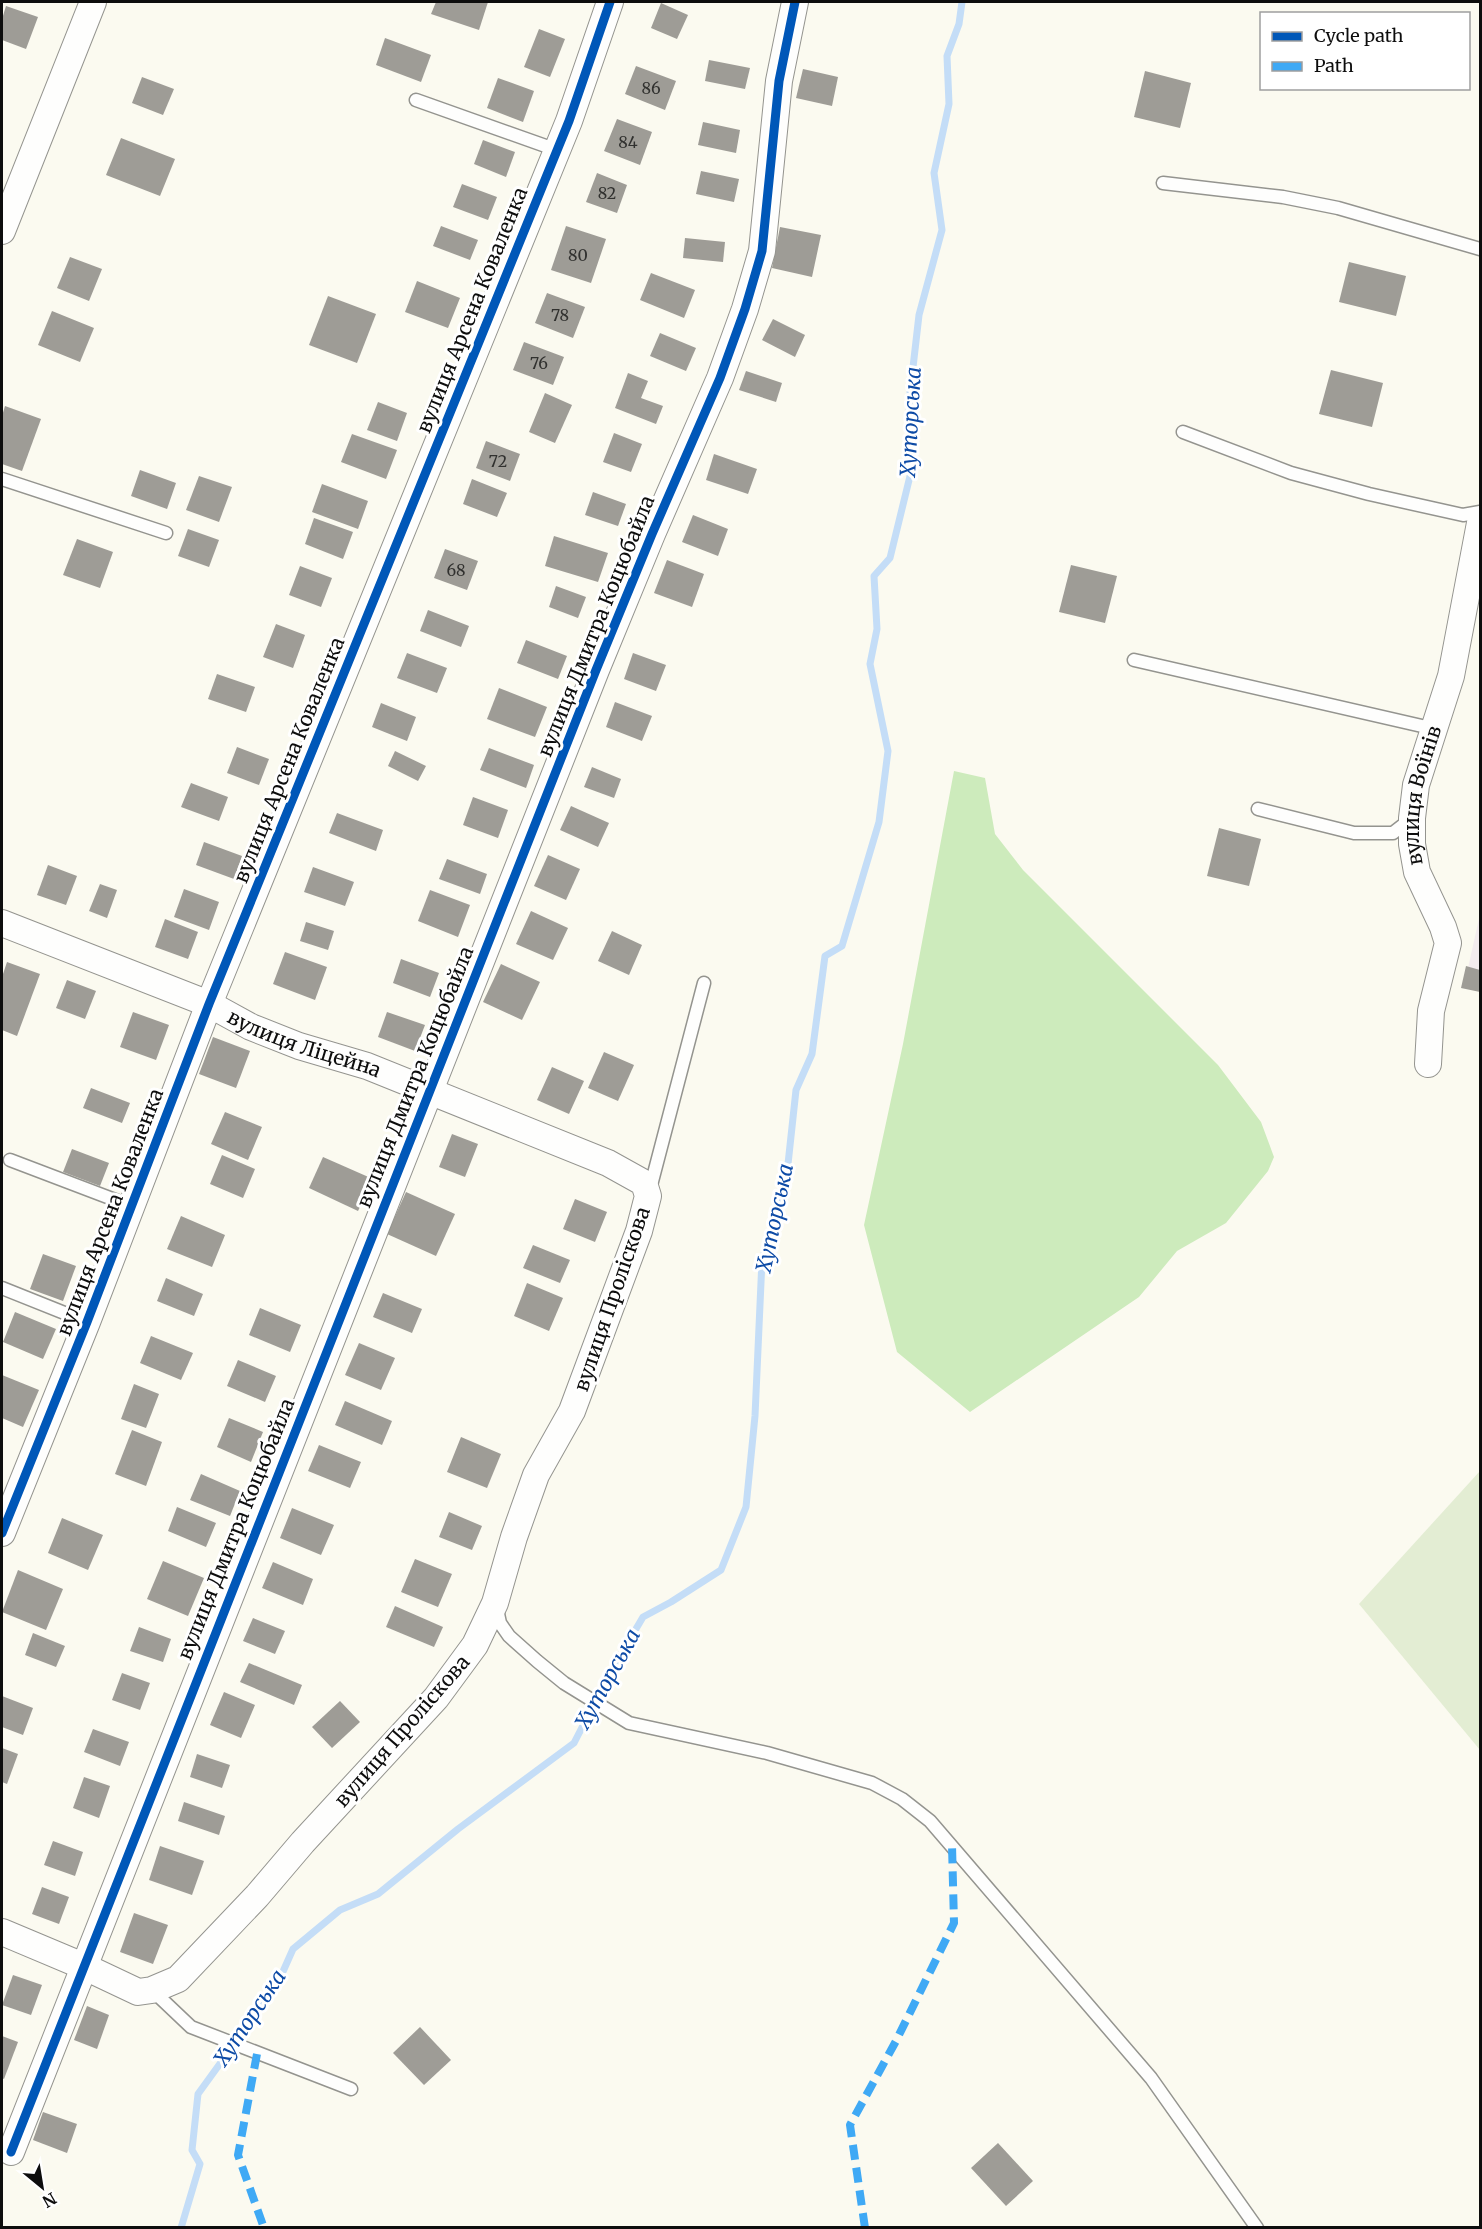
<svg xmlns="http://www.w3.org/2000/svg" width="1482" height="2229" font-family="Merriweather,serif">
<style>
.industrial{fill:#f3ecee}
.forest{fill:#cdebbc}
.cemetery{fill:#e3edd3}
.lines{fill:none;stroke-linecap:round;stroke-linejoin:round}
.stream{stroke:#c4ddf7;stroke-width:7}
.building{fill:#9e9c96}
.service-casing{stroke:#94948f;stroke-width:15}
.minor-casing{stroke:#94948f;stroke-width:28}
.service{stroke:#fefefd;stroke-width:12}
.minor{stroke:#fefefd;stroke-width:26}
.quiet{stroke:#3fa9f5;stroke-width:8;stroke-dasharray:15 8;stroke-linecap:butt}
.cycleway-casing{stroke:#fff;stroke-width:13}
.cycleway{stroke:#0057b8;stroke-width:9}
.labels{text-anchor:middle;stroke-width:6;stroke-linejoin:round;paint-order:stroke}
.number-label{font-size:16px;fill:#31312f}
.street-label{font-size:20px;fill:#0d0d0d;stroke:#fff}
.water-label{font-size:21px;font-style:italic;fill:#0e4ba6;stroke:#fff}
</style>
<rect width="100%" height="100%" fill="#fbfaf0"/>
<path class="industrial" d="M1480 914V980L1466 977Z"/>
<path class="forest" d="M954 771 985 778 995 834 1023 870 1218 1065 1261 1122 1274 1157 1268 1171 1226 1223 1177 1251 1139 1297 970 1412 897 1352 864 1225 903 1044Z"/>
<path class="cemetery" d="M1480 1471V1750L1359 1604Z"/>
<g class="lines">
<path class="stream" d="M181 2228 200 2164 192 2150 198 2094 277 1985 293 1949 340 1910 378 1894 458 1829 574 1743 610 1673 643 1617 671 1602 721 1570 746 1507 755 1416 762 1260 777 1213 788 1164 796 1090 812 1054 825 956 842 946 879 822 888 751 870 664 877 629 874 576 890 558 911 472 909 402 919 315 942 230 934 173 949 104 947 56 959 24 962 2"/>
</g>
<g class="building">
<path d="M436 2H488L479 30 431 14Z"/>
<path d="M661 3 688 15 677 39 651 28Z"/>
<path d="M6 6 38 17 26 49 2 40V19Z"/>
<path d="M539 29 565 39 550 77 524 67Z"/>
<path d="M385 38 431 55 421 82 376 65Z"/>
<path d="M709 60 750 68 745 89 705 81Z"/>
<path d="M636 66 676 81 665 110 625 94Z"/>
<path d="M803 69 838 77 832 106 796 98Z"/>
<path d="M1145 71 1191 83 1180 128 1134 117Z"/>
<path d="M142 77 174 89 163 115 132 103Z"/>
<path d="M498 78 534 91 523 122 487 108Z"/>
<path d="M617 119 652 132 640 165 604 151Z"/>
<path d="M703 122 740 130 736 153 698 145Z"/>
<path d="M121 138 175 159 160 196 106 175Z"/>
<path d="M483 140 515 152 506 177 474 164Z"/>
<path d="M701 171 739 179 734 202 696 194Z"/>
<path d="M597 173 627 185 617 213 586 202Z"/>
<path d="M462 184 497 197 488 220 453 207Z"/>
<path d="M441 226 478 240 470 260 433 246Z"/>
<path d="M566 226 606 239 591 283 551 270Z"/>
<path d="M780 227 821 235 812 277 772 268Z"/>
<path d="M685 238 725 242 723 262 683 258Z"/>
<path d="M70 257 102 269 89 301 57 288Z"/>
<path d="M1349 262 1406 276 1396 316 1339 302Z"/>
<path d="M651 273 695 290 684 318 640 300Z"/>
<path d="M417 281 460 298 448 328 405 312Z"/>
<path d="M547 293 585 307 573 338 535 323Z"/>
<path d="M328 296 376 314 357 363 309 345Z"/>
<path d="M52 311 94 328 80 362 38 345Z"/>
<path d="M773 319 805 335 795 357 762 340Z"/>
<path d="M660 333 696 348 686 371 650 356Z"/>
<path d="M524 342 564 357 553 385 513 370Z"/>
<path d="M1331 370 1383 383 1372 427 1319 414Z"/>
<path d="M746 371 782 383 776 402 739 390Z"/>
<path d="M628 373 648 381 641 398 663 406 656 424 615 408Z"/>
<path d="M545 393 572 405 555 443 529 432Z"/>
<path d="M378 402 407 413 397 441 367 430Z"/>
<path d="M5 406 41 419 22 471 2 464V416Z"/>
<path d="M614 433 642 444 631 472 603 462Z"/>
<path d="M352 434 397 450 386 479 341 462Z"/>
<path d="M486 441 520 454 510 481 476 468Z"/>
<path d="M714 454 757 469 748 494 706 480Z"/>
<path d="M140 470 176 483 167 509 131 496Z"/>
<path d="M199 476 232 487 219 522 186 510Z"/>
<path d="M472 479 507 493 497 517 463 504Z"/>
<path d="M322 484 368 501 358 529 312 512Z"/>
<path d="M593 492 626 504 618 526 585 515Z"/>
<path d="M693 515 728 529 718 556 682 542Z"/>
<path d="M314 518 353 532 343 559 305 544Z"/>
<path d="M188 529 219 540 209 567 178 556Z"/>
<path d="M554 536 608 553 598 582 545 566Z"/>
<path d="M77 539 113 552 100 588 63 575Z"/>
<path d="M445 549 478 561 467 590 434 578Z"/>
<path d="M667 560 704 574 692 607 654 593Z"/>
<path d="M1071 565 1117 576 1105 623 1059 612Z"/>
<path d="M300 566 332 578 321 607 289 595Z"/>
<path d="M556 586 586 597 578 618 549 607Z"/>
<path d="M428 610 469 626 461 647 420 631Z"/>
<path d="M276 624 305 635 293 668 263 657Z"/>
<path d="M526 640 567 656 558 679 517 663Z"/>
<path d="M407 653 447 668 437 693 397 678Z"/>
<path d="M633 653 666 665 656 691 624 679Z"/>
<path d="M217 674 255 687 246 712 208 699Z"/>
<path d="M499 688 547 707 535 737 487 719Z"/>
<path d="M615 702 652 716 642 741 606 727Z"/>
<path d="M381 703 416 717 407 741 372 727Z"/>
<path d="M237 747 269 759 259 785 227 773Z"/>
<path d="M489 748 534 765 526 788 480 770Z"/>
<path d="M395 751 426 766 418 781 388 766Z"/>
<path d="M592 767 621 779 614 798 584 787Z"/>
<path d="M191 783 228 797 219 821 181 807Z"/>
<path d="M473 797 508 810 498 838 463 825Z"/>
<path d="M571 806 609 823 598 847 560 830Z"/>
<path d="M337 813 383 830 376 851 329 833Z"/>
<path d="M1219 828 1261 839 1249 886 1207 876Z"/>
<path d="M204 842 242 856 234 879 196 865Z"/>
<path d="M548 855 580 869 566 900 534 886Z"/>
<path d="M447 859 487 874 480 894 439 879Z"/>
<path d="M48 865 77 876 66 905 37 895Z"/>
<path d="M313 867 354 882 345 906 304 892Z"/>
<path d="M100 884 117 890 107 918 89 911Z"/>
<path d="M184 889 219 902 209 930 174 917Z"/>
<path d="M430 890 470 905 458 937 418 921Z"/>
<path d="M531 911 568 928 553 960 516 944Z"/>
<path d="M165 919 198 932 188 959 155 947Z"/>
<path d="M306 922 334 931 328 950 300 941Z"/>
<path d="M612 931 642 945 629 975 598 961Z"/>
<path d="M285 952 327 967 315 1000 273 984Z"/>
<path d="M401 959 439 973 430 997 393 983Z"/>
<path d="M7 962 40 974 17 1036 2 1030V977Z"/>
<path d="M501 964 540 982 522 1020 483 1002Z"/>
<path d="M1466 966 1480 970V992L1461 988Z"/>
<path d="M67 980 96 991 85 1019 56 1008Z"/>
<path d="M133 1012 169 1025 156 1060 120 1047Z"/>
<path d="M387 1012 425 1025 415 1051 378 1037Z"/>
<path d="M213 1037 250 1051 236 1088 199 1074Z"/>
<path d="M604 1052 634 1065 618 1101 588 1088Z"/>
<path d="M552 1067 584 1081 569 1114 537 1100Z"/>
<path d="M91 1088 130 1103 122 1123 83 1108Z"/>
<path d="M225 1112 262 1127 248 1160 211 1144Z"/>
<path d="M452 1134 478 1144 465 1177 439 1167Z"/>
<path d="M72 1149 109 1163 100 1186 63 1172Z"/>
<path d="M222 1155 255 1169 243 1198 210 1184Z"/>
<path d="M323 1157 373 1179 358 1211 309 1188Z"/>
<path d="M406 1192 455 1214 436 1256 387 1234Z"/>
<path d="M575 1199 607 1212 595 1242 563 1229Z"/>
<path d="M181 1216 225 1235 212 1267 167 1249Z"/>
<path d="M533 1245 570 1260 560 1283 523 1268Z"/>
<path d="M43 1254 76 1266 63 1301 30 1289Z"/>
<path d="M166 1278 203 1294 194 1316 157 1301Z"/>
<path d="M527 1283 563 1298 549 1331 514 1316Z"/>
<path d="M383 1293 422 1309 412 1333 373 1317Z"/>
<path d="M260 1308 301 1325 290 1352 249 1335Z"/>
<path d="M15 1312 56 1329 43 1359 3 1342Z"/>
<path d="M151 1336 193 1353 181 1380 140 1363Z"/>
<path d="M359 1343 395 1358 381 1390 345 1375Z"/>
<path d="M238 1360 276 1376 265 1402 227 1386Z"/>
<path d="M2 1375 39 1390 23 1427 2 1418Z"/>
<path d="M134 1384 159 1394 146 1428 121 1419Z"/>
<path d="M345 1401 392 1421 382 1445 335 1425Z"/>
<path d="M229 1418 263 1432 251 1462 217 1447Z"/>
<path d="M132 1430 162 1442 146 1486 115 1474Z"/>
<path d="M461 1437 501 1454 487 1488 447 1472Z"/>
<path d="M319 1445 361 1462 350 1488 308 1471Z"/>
<path d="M201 1474 240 1491 230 1516 190 1500Z"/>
<path d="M177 1507 216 1523 206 1547 168 1531Z"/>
<path d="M292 1508 334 1525 321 1555 280 1538Z"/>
<path d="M449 1512 482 1526 472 1550 439 1537Z"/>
<path d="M62 1518 103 1535 88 1570 48 1553Z"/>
<path d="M415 1559 452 1574 438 1607 401 1592Z"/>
<path d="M163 1561 204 1578 188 1616 147 1599Z"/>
<path d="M273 1562 313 1579 303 1605 262 1588Z"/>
<path d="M18 1570 63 1589 46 1630 2 1612Z"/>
<path d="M395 1606 443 1627 434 1647 386 1627Z"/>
<path d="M253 1618 285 1631 275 1654 243 1641Z"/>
<path d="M139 1627 171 1639 163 1662 130 1651Z"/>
<path d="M33 1633 65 1646 56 1667 25 1655Z"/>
<path d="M249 1663 302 1685 294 1705 240 1682Z"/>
<path d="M122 1673 150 1683 140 1710 112 1700Z"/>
<path d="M224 1692 255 1705 241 1738 210 1725Z"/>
<path d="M2 1696 33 1708 23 1735 2 1727Z"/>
<path d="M340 1701 360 1722 332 1748 312 1727Z"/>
<path d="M93 1729 129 1742 120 1766 84 1752Z"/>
<path d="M2 1748 18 1754 7 1784 2 1782Z"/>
<path d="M197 1754 230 1765 222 1788 190 1777Z"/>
<path d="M84 1777 110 1786 99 1818 73 1808Z"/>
<path d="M184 1802 225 1816 219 1835 178 1821Z"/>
<path d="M53 1841 83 1852 75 1876 44 1865Z"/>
<path d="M160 1846 204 1861 192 1895 149 1880Z"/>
<path d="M42 1887 69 1897 59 1924 32 1914Z"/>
<path d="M134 1913 168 1925 153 1964 120 1952Z"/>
<path d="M13 1975 42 1985 31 2015 2 2005Z"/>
<path d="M87 2006 109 2015 97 2049 74 2040Z"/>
<path d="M420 2027 451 2060 424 2085 393 2053Z"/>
<path d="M2 2036 18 2042 4 2079 2 2078Z"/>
<path d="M43 2112 77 2124 67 2153 33 2140Z"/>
<path d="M998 2143 1033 2181 1006 2206 971 2168Z"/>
</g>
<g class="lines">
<g class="service-casing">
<g id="service">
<path d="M416 100 557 150"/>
<path d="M1163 183 1283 197 1338 208 1480 249"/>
<path d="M1183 432 1291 473 1369 494 1463 515 1480 512"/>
<path d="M2 479 166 533"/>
<path d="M1134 660 1435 729"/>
<path d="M1258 809 1354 833H1393L1411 819"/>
<path d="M10 1160 131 1206"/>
<path d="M650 1189 704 983"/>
<path d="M2 1288 87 1322"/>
<path d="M497 1609 500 1623 509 1636 537 1661 564 1683 629 1723 767 1753 872 1783 902 1799 930 1821 1151 2078 1257 2228"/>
<path d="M152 1990 191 2027 351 2089"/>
</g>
</g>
<g class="minor-casing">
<g id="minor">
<path d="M2 231 93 2"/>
<path id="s1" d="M2 923 209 1004 251 1027 299 1046 367 1066 608 1163 644 1183 648 1196 639 1231 572 1411 536 1475 514 1537 495 1603 475 1645 436 1698 303 1842 257 1896 178 1979 152 1990 138 1992 83 1966 2 1932"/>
<path id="s2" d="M1428 1064 1431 1011 1448 943 1443 927 1417 872 1412 844V818L1416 785 1451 676 1480 523"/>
<path d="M2 1533 87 1322 209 1004 569 121 610 2"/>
<path d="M11 2152 596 670 652 534 720 378 745 309 762 251 779 81 795 2"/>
</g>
</g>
<use href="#service" class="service"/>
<use href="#minor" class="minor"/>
<g class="quiet">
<path d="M257 2054 238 2155 264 2228"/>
<path d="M865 2228 850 2125 896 2041 954 1923 952 1845"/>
</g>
<g class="cycleway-casing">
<g id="cycleway">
<path d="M2 1533 87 1322 209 1004 569 121 610 2"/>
<path d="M11 2152 596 670 652 534 720 378 745 309 762 251 779 81 795 2"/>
</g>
</g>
<use href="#cycleway" class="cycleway"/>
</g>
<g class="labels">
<g class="number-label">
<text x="651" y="94">86</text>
<text x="628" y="148">84</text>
<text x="607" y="199">82</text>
<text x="578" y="261">80</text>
<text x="560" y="321">78</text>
<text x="539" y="369">76</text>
<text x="498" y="467">72</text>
<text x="456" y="576">68</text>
</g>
<g class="street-label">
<text transform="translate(472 310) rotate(-68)" y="7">вулиця Арсена Коваленка</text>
<text transform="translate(596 626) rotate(-68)" y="7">вулиця Дмитра Коцюбайла</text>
<text transform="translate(289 760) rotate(-68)" y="7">вулиця Арсена Коваленка</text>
<text dy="7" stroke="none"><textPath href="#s2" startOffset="279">вулиця Воїнів</textPath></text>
<text dy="7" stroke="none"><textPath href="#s1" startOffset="326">вулиця Ліцейна</textPath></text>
<text transform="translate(415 1077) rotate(-68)" y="7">вулиця Дмитра Коцюбайла</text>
<text transform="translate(110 1212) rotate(-69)" y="7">вулиця Арсена Коваленка</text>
<text transform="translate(612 1299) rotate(-71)" y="7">вулиця Проліскова</text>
<text transform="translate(236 1529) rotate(-68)" y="7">вулиця Дмитра Коцюбайла</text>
<text transform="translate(402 1731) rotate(-49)" y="7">вулиця Проліскова</text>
</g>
<g class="water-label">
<text transform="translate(911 422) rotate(-87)" y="7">Хуторська</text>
<text transform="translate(775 1218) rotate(-78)" y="7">Хуторська</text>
<text transform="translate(608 1679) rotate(-61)" y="7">Хуторська</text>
<text transform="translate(250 2018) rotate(-56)" y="7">Хуторська</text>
</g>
</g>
<rect width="1482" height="2229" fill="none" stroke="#0d0d0d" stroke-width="6"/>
<rect x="1260" y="12" width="210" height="78" fill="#ffffff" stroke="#9e9e9e" stroke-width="1.5"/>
<rect x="1272" y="32" width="30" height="9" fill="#0057b8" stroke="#9e9e9e" stroke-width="1.5"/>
<text x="1314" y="42" font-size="18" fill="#0d0d0d">Cycle path</text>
<rect x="1272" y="62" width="30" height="9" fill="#3fa9f5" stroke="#9e9e9e" stroke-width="1.5"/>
<text x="1314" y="72" font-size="18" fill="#0d0d0d">Path</text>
<g transform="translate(42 2187) rotate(150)" stroke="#ffffff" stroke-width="4.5" paint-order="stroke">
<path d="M0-4.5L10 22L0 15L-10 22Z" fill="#0d0d0d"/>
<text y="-9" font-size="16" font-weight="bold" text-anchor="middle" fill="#0d0d0d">N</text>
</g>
</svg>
